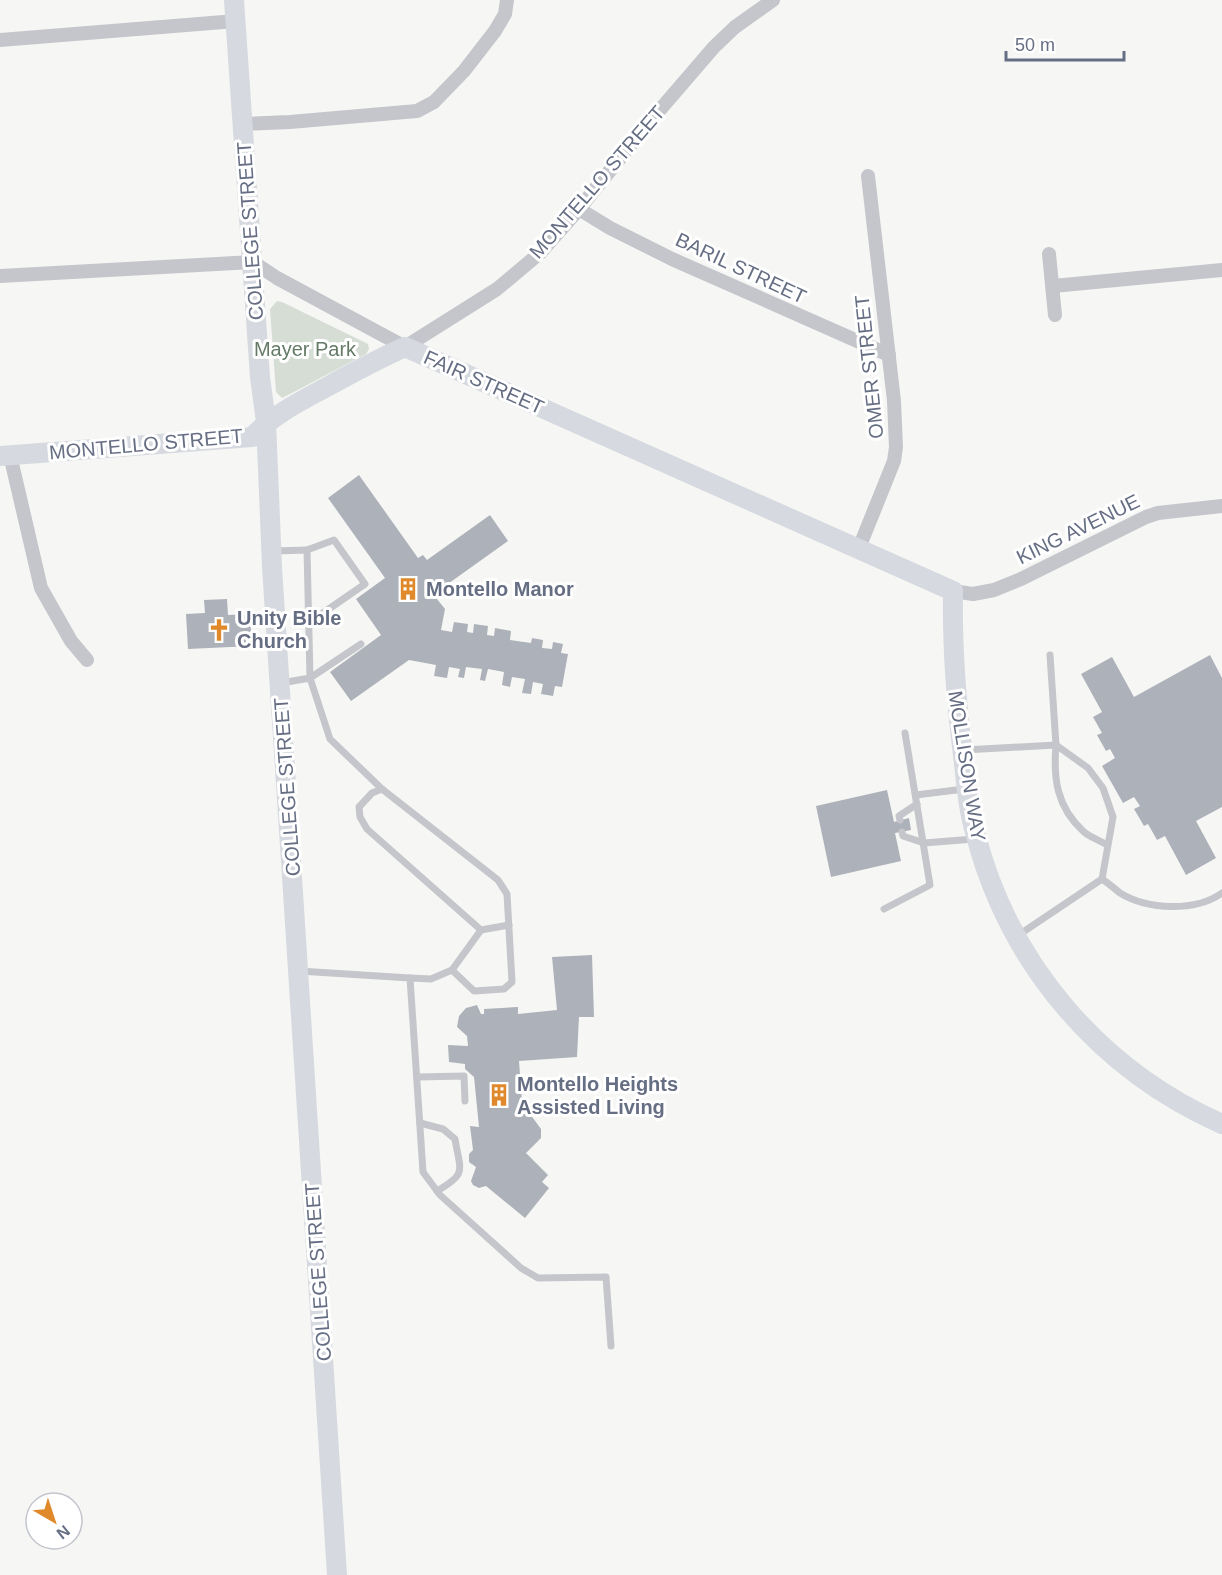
<svg xmlns="http://www.w3.org/2000/svg" width="1222" height="1575" font-family="Helvetica,sans-serif">
<style>
.green{fill:#d6ddd5}
.building{fill:#adb1b9}
.lines{fill:none;stroke-linecap:round;stroke-linejoin:round}
.lane{stroke:#c4c6cb;stroke-width:7}
.street{stroke:#c4c6cb;stroke-width:14}
.secondary{stroke:#d6d9df;stroke-width:20}
.labels{text-anchor:middle;stroke-width:6;stroke-linejoin:round;paint-order:stroke}
.street-label{font-size:20px;fill:#666e84;stroke:#fff}
.park-label{font-size:20px;fill:#657b67;stroke:#fff}
.poi-label{font-size:20px;font-weight:bold;fill:#666e84;stroke:#fff;text-anchor:start}
</style>
<rect width="100%" height="100%" fill="#f6f7f4"/>
<path class="green" d="M277 301 282 302 368 344 369 349 366 354 292 393 282 398 276 392 270 309Z"/>
<g class="building">
<path d="M359 475 418 558 423 555 427 560 490 515 508 541 445 586 448 591 437 599 445 609 441 630 452 632 454 622 468 624 467 632 473 633 474 624 488 626 487 635 494 636 495 628 511 631 510 640 531 643 532 638 543 640 542 648 552 649 553 642 563 644 561 653 568 654 562 687 555 686 553 696 541 694 543 684 533 682 531 694 522 693 525 679 512 677 510 687 502 685 504 672 488 669 485 681 480 680 482 669 466 667 464 678 458 677 460 669 449 667 447 678 434 676 436 665 409 660 351 701 330 672 381 635 356 599 385 578 328 498Z"/>
<path d="M227 599 228 615 250 614 252 646 188 649 186 614 205 613 204 600Z"/>
<path d="M1210 655 1222 678V807L1196 821 1216 858 1186 875 1165 836 1157 840 1148 824 1144 826 1134 809 1140 806 1134 797 1123 803 1102 766 1115 758 1110 749 1106 751 1097 735 1102 733 1093 717 1102 712 1081 674 1112 657 1134 697Z"/>
<path d="M887 790 894 822 909 818 911 830 895 833 901 861 831 877 816 806Z"/>
<path d="M592 955 594 1017H579L577 1057 519 1061 523 1114H530L541 1129V1138L526 1153 548 1175 542 1182 549 1188 525 1218 486 1186 479 1188 473 1185 471 1181 476 1167 469 1162V1154L473 1150 470 1126 479 1127 474 1077 465 1069V1064L449 1062 448 1045 468 1046 467 1036 457 1027 459 1016 466 1008 477 1005 481 1014H484V1009L518 1007V1014L557 1010 552 957Z"/>
</g>
<g class="lines">
<g class="lane">
<path d="M307 550 334 540 365 584 307 624"/>
<path d="M274 551 307 550 310 678"/>
<path d="M310 678 361 644"/>
<path d="M281 683 310 678 330 739 382 789"/>
<path d="M1056 745 1088 768 1103 788 1113 817 1102 879C1108 883 1114 888 1120 893 1148 910 1195 912 1222 893"/>
<path d="M1056 745C1053 779 1057 807 1083 831 1089 837 1099 840 1107 845"/>
<path d="M964 750 1056 745 1050 655"/>
<path d="M916 795 964 789"/>
<path d="M900 820 899 816 917 804"/>
<path d="M902 832 903 836 924 843 974 839"/>
<path d="M884 909 930 885 905 733"/>
<path d="M481 930 509 925"/>
<path d="M1017 936 1102 879"/>
<path d="M299 971 410 978 423 1172 440 1195 521 1268 538 1278 606 1277 611 1346"/>
<path d="M410 978 431 979 452 970 474 991 504 989 512 982 507 894 498 880 382 789 372 793 359 807 360 817 367 829 481 930 452 970"/>
<path d="M417 1077 464 1076 465 1101"/>
<path d="M420 1123 443 1129 455 1139C460 1171 468 1173 437 1191"/>
</g>
<g class="street">
<path d="M0 40 236 21"/>
<path d="M242 124 290 122 417 111 434 102 464 71 495 31 505 14 507 0"/>
<path d="M579 209 610 228 672 259 889 355"/>
<path d="M1049 254 1055 315"/>
<path d="M0 276 253 262 277 278 405 347 497 289 540 253 579 209 646 126 714 47 735 27 773 0"/>
<path d="M1053 286 1222 270"/>
<path d="M10 455 41 588 71 641 87 660"/>
<path d="M859 548 894 461 896 447 894 401 868 176"/>
<path d="M953 591 973 594 994 590 1021 579 1146 517 1158 513 1222 506"/>
</g>
<g class="secondary">
<path d="M234 0 260 377 266 422 272 567 337 1575"/>
<path d="M0 456 252 437C273 415 299 402 325 388 352 373 378 359 405 347L953 591C952 647 956 700 963 755 966 782 968 810 976 836 1010 965 1100 1070 1222 1124"/>
</g>
</g>
<defs>
<g id="building-bare" transform="scale(1.8)"><path d="M-4-6H4V6H1V3H-1V6H-4ZM-2.5-4.3h1.7v1.8h-1.7ZM.8-4.3h1.7v1.8H.8ZM-2.5-1h1.7V.8h-1.7ZM.8-1h1.7V.8H.8Z" fill="#df892b" stroke="#fff" stroke-width="2.5" paint-order="stroke"/></g>
<g id="church-bare" transform="scale(1.8)"><path d="M-1.2-6h2.4v3.5h3.3v2.4h-3.3V6h-2.4V-.1h-3.3v-2.4h3.3Z" fill="#df892b" stroke="#fff" stroke-width="2.5" paint-order="stroke"/></g>
</defs>
<g fill-rule="evenodd">
<use href="#building-bare" x="408" y="589"/>
<use href="#church-bare" x="219" y="630"/>
<use href="#building-bare" x="499" y="1095"/>
</g>
<g class="labels">
<g class="street-label">
<text transform="translate(597 182) rotate(-49)" y="7">MONTELLO STREET</text>
<text transform="translate(250 231) rotate(-94)" y="7">COLLEGE STREET</text>
<text transform="translate(741 268) rotate(25)" y="7">BARIL STREET</text>
<text transform="translate(869 367) rotate(-96)" y="7">OMER STREET</text>
<text transform="translate(484 382) rotate(24)" y="7">FAIR STREET</text>
<text transform="translate(146 444) rotate(-5)" y="7">MONTELLO STREET</text>
<text transform="translate(1078 529) rotate(-26)" y="7">KING AVENUE</text>
<text transform="translate(967 766) rotate(81)" y="7">MOLLISON WAY</text>
<text transform="translate(287 787) rotate(-94)" y="7">COLLEGE STREET</text>
<text transform="translate(318 1272) rotate(-94)" y="7">COLLEGE STREET</text>
</g>
<g class="park-label">
<text x="305" y="356">Mayer Park</text>
</g>
<g class="poi-label">
<text x="426" y="596">Montello Manor</text>
<text x="237" y="625">Unity Bible<tspan x="237" dy="23">Church</tspan></text>
<text x="517" y="1091">Montello Heights<tspan x="517" dy="23">Assisted Living</tspan></text>
</g>
</g>
<g transform="translate(54 1521) rotate(141)"><circle r="28" fill="#ffffff" stroke="#c2c5ce" stroke-width="1.5"/>
<path d="M0-4.5L10 22L0 15L-10 22Z" fill="#df892b"/>
<text y="-9" font-size="16" font-weight="bold" text-anchor="middle" fill="#666e84">N</text>
</g>
<path d="M1006 51v9h118v-9" fill="none" stroke="#666e84" stroke-width="3"/>
<text x="1015" y="51" font-size="18" fill="#666e84" stroke="#ffffff" stroke-width="4.5" paint-order="stroke">50 m</text>
</svg>
